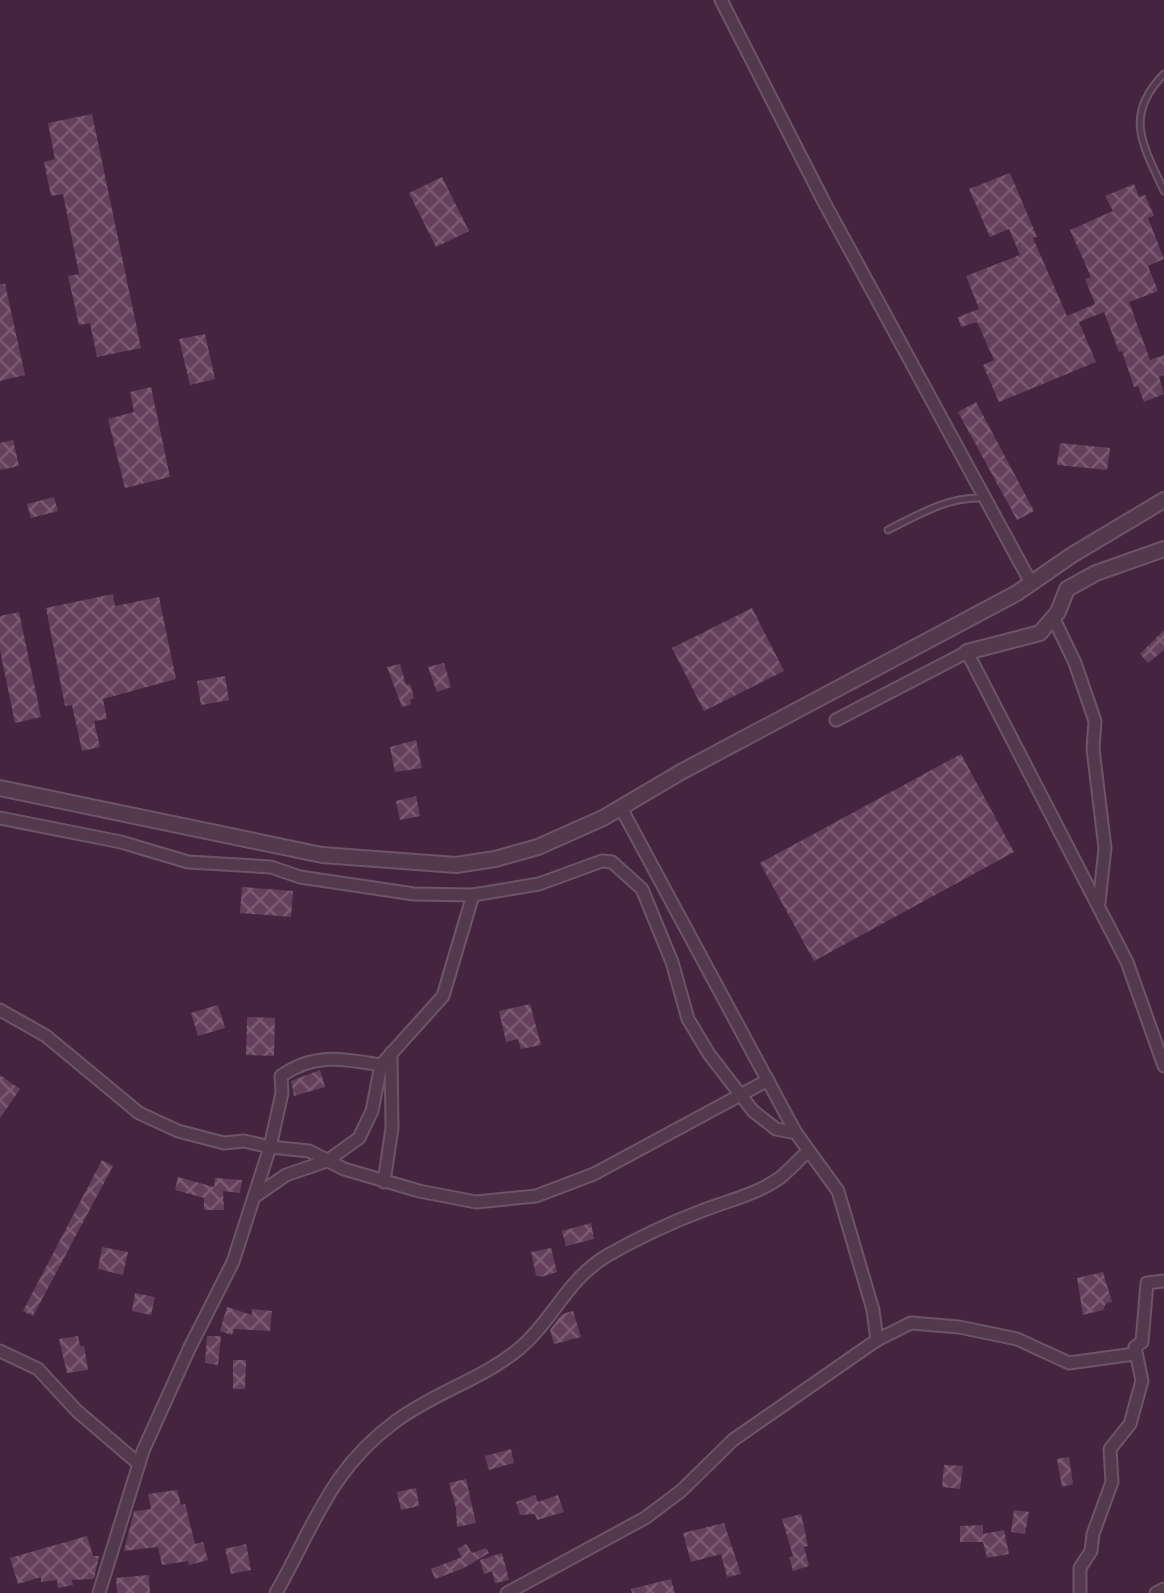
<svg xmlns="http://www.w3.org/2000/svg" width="1164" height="1593" font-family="Karla,sans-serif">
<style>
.building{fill:url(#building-cross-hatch)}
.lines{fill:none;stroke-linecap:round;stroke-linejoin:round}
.service-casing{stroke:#6e5468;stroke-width:9}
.minor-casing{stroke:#6e5468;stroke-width:15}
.tertiary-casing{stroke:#6e5468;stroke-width:18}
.service{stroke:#54394e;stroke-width:5}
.minor{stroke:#54394e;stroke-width:11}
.tertiary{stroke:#54394e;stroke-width:14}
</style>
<defs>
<pattern id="building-cross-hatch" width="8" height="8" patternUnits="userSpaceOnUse" patternTransform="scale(2.5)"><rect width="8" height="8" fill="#65405d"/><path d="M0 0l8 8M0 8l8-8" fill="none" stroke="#7a5973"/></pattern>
</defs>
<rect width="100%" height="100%" fill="#44243e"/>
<g class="building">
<path d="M92 114 141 348 97 357 90 323 79 325 68 276 79 274 63 194 51 196 44 162 55 159 48 123Z"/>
<path d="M1010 173 1037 237 1033 238 1067 316 1095 304 1085 279 1091 277 1070 230 1113 211 1105 196 1134 184 1139 197 1145 195 1154 216 1148 218 1164 259 1148 266 1158 291 1129 302 1150 360 1164 355V375L1159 377 1164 394 1144 402 1138 386 1134 387 1122 351 1119 352 1104 312 1079 322 1096 362 999 402 983 365 994 360 977 322 961 327 958 317 979 309 966 276 1020 255 1009 229 990 237 969 189Z"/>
<path d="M442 177 469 231 436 247 409 193Z"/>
<path d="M0 284H5L25 375 0 381Z"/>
<path d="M205 334 215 379 190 385 179 339Z"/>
<path d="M151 387 170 477 125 488 108 419 134 412 130 392Z"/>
<path d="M976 402 1034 511 1017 520 958 412Z"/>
<path d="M13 440 19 466 0 470V443Z"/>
<path d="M1060 443 1110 448 1107 470 1057 465Z"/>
<path d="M54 497 58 511 31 518 27 504Z"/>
<path d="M113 594 115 606 159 597 176 679 103 699 107 719 94 721 100 747 82 751 72 705 65 706 46 608Z"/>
<path d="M752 608 784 671 704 711 672 648Z"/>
<path d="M19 612 41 717 15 723 0 650V616Z"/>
<path d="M1164 630V650L1148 663 1140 654Z"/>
<path d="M444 663 451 687 437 692 428 667Z"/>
<path d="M400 664 406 685 410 684 414 698 410 700 411 704 402 707 387 667Z"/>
<path d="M225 676 229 700 201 705 197 681Z"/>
<path d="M416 740 422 768 395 772 390 747Z"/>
<path d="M961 754 1014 852 814 961 760 863Z"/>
<path d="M416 796 420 816 400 820 396 801Z"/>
<path d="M242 887 293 891 291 917 240 913Z"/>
<path d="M530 1004 541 1045 521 1049 518 1039 506 1042 499 1011Z"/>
<path d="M218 1005 225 1028 198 1036 191 1013Z"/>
<path d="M247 1017 275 1018 274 1056 246 1055Z"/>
<path d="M320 1070 325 1087 294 1096 291 1081Z"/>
<path d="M0 1075 20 1089 0 1118Z"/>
<path d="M102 1160 113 1166 33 1316 23 1311Z"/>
<path d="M178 1177 214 1187 215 1178 242 1180 240 1193 223 1191 224 1210H204V1198L175 1190Z"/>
<path d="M591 1223 594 1239 566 1246 562 1231Z"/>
<path d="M102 1247 128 1252 123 1275 98 1269Z"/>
<path d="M551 1248 557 1272 541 1277 536 1275 531 1252Z"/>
<path d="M1103 1272 1112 1302 1106 1303 1103 1310 1083 1315 1077 1278Z"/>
<path d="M135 1293 155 1297 151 1315 132 1311Z"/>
<path d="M227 1307 252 1315V1309L272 1311 270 1331 234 1329 232 1335 220 1331Z"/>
<path d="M573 1311 581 1337 554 1344 550 1330 562 1314Z"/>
<path d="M78 1336 80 1346H84L88 1370 67 1373 59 1339Z"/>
<path d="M207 1336H221L218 1365 205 1363Z"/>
<path d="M233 1360H246L245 1389H233Z"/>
<path d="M511 1449 514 1463 489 1470 485 1456Z"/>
<path d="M1069 1457 1073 1484 1062 1487 1057 1459Z"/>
<path d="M944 1465 963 1466 960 1489 942 1487Z"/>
<path d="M466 1479 476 1523 457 1527 456 1508 449 1483Z"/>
<path d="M416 1488 419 1506 401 1510 397 1492Z"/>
<path d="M177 1490 181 1505 185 1504 195 1544 203 1542 208 1560 189 1565 188 1561 162 1565 158 1547 124 1551 134 1511 151 1509 148 1494Z"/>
<path d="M535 1495 538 1502 558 1495 564 1512 537 1520 535 1514 520 1515 516 1502Z"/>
<path d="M1014 1510 1029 1512 1025 1534 1011 1532Z"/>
<path d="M801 1514 808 1546 804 1547 809 1566 793 1571 789 1557 793 1556 782 1519Z"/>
<path d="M724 1523 741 1574 727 1577 721 1554 691 1562 683 1533Z"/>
<path d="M983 1525V1534L1004 1530 1009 1554 987 1558 983 1542H960V1526Z"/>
<path d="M87 1536 93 1556H99L94 1579 72 1580 73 1585 58 1588 57 1580 41 1582V1577L18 1584 10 1558Z"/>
<path d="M246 1544 251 1570 231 1574 225 1549Z"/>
<path d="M466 1544 472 1553 486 1548 489 1553 464 1568 435 1579 431 1569 462 1557 457 1549Z"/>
<path d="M502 1553 509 1580 495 1583 492 1571 484 1574 480 1560Z"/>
<path d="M149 1575 150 1593H117L116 1578Z"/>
<path d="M671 1579 675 1593H632L631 1589Z"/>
</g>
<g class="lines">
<g class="service-casing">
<g id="service">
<path d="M1164 74C1123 116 1143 145 1164 191"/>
<path d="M888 530C918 515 947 497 981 498"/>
</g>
</g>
<g class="minor-casing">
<g id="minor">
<path d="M721 0 825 204 1030 581"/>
<path d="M1053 617 1075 663 1095 721 1093 749 1105 848 1099 903"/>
<path d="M836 720 967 652 1127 962 1164 1066"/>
<path d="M621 808 796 1133 838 1191 873 1310 877 1340"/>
<path d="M0 818 121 842 188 862 271 867 300 877 414 894 473 895"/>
<path d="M0 1010 46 1036 139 1113 178 1131 224 1143 244 1141 270 1147 282 1093 281 1076C314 1052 344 1059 381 1065L443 996 473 895 539 884 602 861 612 862 642 889 672 962 688 1019 709 1054 753 1111 776 1129 796 1133"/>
<path d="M384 1182 392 1128 391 1053"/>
<path d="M254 1197 286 1175 327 1161 359 1138 372 1111 381 1065"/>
<path d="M0 1351 38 1369 77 1411 139 1464"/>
<path d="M99 1593 143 1451 189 1349 233 1262 270 1147 309 1151 344 1169 419 1191 476 1202 536 1196 594 1174 768 1080"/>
<path d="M276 1593C314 1526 330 1469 396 1421 435 1392 483 1379 520 1348 555 1318 565 1281 608 1255 638 1238 672 1222 704 1210 730 1200 758 1194 781 1177 790 1169 799 1160 808 1151"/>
<path d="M507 1593 645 1518 681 1491 733 1440 877 1340 911 1323 959 1327 1017 1339 1069 1363 1134 1354"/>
<path d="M1080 1593V1568L1091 1551 1093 1534 1112 1482 1110 1449 1130 1424 1142 1381 1135 1347 1142 1342 1147 1283 1164 1281"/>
<path d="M1156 1593 1164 1589"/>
</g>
</g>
<g class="tertiary-casing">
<g id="tertiary">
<path d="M967 652 1040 633 1058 612 1067 589 1096 573 1164 549"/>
<path d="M0 788 322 855 456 865 495 859 538 847 603 818 681 772 1017 593 1072 555 1164 500"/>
</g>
</g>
<use href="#service" class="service"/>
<use href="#minor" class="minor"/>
<use href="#tertiary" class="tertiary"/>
</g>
</svg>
